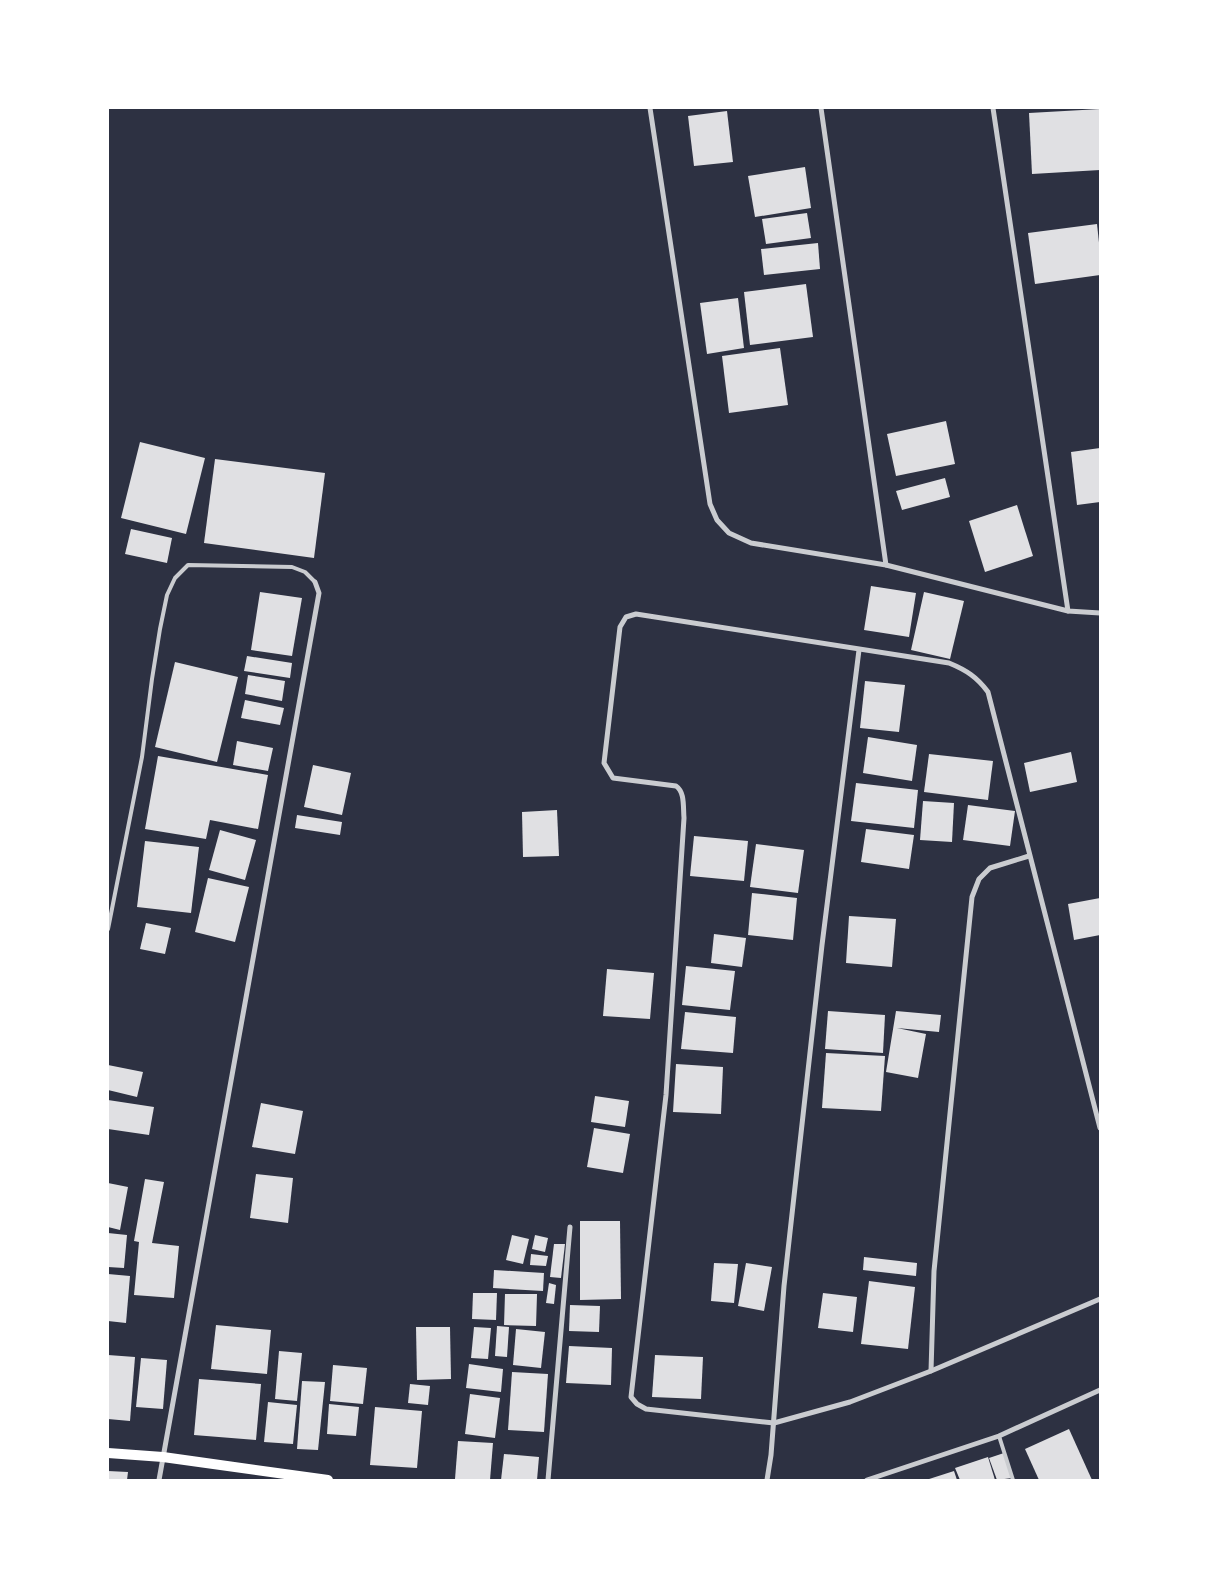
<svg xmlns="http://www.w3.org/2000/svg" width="1208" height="1588" font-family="'Alegreya Sans',sans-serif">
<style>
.building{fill:#e0e0e3}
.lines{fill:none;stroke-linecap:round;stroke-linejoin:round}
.service{stroke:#caccd0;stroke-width:4}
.minor{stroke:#caccd0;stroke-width:5}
.secondary{stroke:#fff;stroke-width:10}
</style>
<rect width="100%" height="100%" fill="#2d3142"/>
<g class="building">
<path d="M1100 109V170L1032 174 1029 113Z"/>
<path d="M727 111 733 162 694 166 688 116Z"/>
<path d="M805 167 811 208 755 217 748 176Z"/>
<path d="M807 213 811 238 766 244 762 219Z"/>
<path d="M1097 224 1100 252V275L1035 284 1028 233Z"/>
<path d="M818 243 820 269 764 275 761 249Z"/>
<path d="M806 284 813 337 750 345 744 292Z"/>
<path d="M738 298 744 348 707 354 700 303Z"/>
<path d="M780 348 788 405 729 413 722 356Z"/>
<path d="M946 421 955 464 896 476 887 434Z"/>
<path d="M140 442 205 458 186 534 121 518Z"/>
<path d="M1100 448V502L1077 505 1071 452Z"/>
<path d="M215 459 325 473 314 558 204 543Z"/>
<path d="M945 478 950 497 902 510 896 491Z"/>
<path d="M1017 505 1033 556 985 572 969 521Z"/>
<path d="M131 529 172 538 167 563 125 554Z"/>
<path d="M871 586 916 593 909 637 864 630Z"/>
<path d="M260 592 302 598 292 656 251 650Z"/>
<path d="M924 592 964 601 950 659 911 650Z"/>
<path d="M247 656 292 663 290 678 244 671Z"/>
<path d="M175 662 238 677 217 762 155 747Z"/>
<path d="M248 675 285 681 282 701 245 694Z"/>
<path d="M865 681 905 685 899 732 860 728Z"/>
<path d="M245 700 284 708 280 725 241 718Z"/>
<path d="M868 737 917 745 912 781 863 773Z"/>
<path d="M237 741 273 748 268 771 233 765Z"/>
<path d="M1071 752 1077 782 1030 792 1024 763Z"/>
<path d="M929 754 993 761 988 800 924 792Z"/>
<path d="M158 756 268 775 258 829 210 820 206 839 145 829Z"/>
<path d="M313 765 351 773 342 815 304 807Z"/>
<path d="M856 783 918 790 914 828 851 821Z"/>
<path d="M923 801 954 803 952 842 920 840Z"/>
<path d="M968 805 1015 811 1010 846 963 840Z"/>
<path d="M557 810 559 856 523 857 522 812Z"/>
<path d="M297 815 342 822 340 835 295 828Z"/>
<path d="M866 829 914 835 909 869 861 862Z"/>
<path d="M220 830 256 840 245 880 209 870Z"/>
<path d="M694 836 748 841 744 881 690 876Z"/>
<path d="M145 841 199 847 191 913 137 907Z"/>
<path d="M756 844 804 850 798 893 750 887Z"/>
<path d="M208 878 249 887 235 942 195 932Z"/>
<path d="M752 893 797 898 793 940 748 935Z"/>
<path d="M1100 898V935L1074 940 1068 904Z"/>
<path d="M849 916 896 919 892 967 846 963Z"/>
<path d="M146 923 171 928 165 954 140 949Z"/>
<path d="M714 934 746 938 742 967 711 963Z"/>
<path d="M686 966 735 971 730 1010 682 1005Z"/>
<path d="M607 969 654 973 650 1019 603 1016Z"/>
<path d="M828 1011 885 1015 883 1053 825 1049Z"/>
<path d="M896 1011 941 1015 939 1032 897 1028 926 1034 918 1078 886 1072Z"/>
<path d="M685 1012 736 1017 733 1053 681 1049Z"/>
<path d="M826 1053 885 1056 881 1111 822 1108Z"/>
<path d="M676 1064 723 1067 721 1114 673 1112Z"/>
<path d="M108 1065 143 1072 137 1097 108 1090Z"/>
<path d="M595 1096 629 1101 625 1127 591 1122Z"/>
<path d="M108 1100 154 1107 149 1135 108 1129Z"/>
<path d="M261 1103 303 1111 295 1154 252 1147Z"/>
<path d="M594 1128 630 1134 623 1173 587 1167Z"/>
<path d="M256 1174 293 1178 288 1223 250 1218Z"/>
<path d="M145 1179 164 1182 152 1243 179 1246 174 1298 134 1295 139 1242 134 1241Z"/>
<path d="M108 1183 128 1187 120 1230 108 1227Z"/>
<path d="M580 1221H620L621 1299 580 1300Z"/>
<path d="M108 1233 127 1235 124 1268 108 1267Z"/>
<path d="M512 1235 529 1239 523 1264 506 1260Z"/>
<path d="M535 1235 548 1238 545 1252 532 1249Z"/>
<path d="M554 1244H565L561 1278 550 1277Z"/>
<path d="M531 1254 548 1256 546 1266 530 1265Z"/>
<path d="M864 1257 917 1263 916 1276 863 1270Z"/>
<path d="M714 1263 738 1264 734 1303 711 1301Z"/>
<path d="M746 1263 772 1267 764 1311 738 1306Z"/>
<path d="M494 1270 544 1273 543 1291 493 1288Z"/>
<path d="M108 1274 130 1276 126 1323 108 1321Z"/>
<path d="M869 1281 915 1287 908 1349 861 1344Z"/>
<path d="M549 1283 556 1285 554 1304 546 1303Z"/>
<path d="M473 1293H497L496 1320 472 1319Z"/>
<path d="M823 1293 857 1297 853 1332 818 1328Z"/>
<path d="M505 1294H537L536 1326 504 1325Z"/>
<path d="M570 1305 600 1306 599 1332 569 1331Z"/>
<path d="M216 1325 271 1330 267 1374 211 1369Z"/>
<path d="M497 1326 509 1327 507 1357 495 1356Z"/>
<path d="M416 1327H450L451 1379 417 1380Z"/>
<path d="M474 1327 491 1328 488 1359 471 1358Z"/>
<path d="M516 1329 545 1332 541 1368 513 1365Z"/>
<path d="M569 1346 612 1348 611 1385 566 1383Z"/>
<path d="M279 1351 302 1353 297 1401 275 1399Z"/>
<path d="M108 1355 135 1357 130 1421 108 1419Z"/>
<path d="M655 1355 703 1357 701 1399 652 1397Z"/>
<path d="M141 1358 167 1360 163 1409 136 1407Z"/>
<path d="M469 1364 503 1369 501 1392 466 1388Z"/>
<path d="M333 1365 367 1368 363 1404 330 1401Z"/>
<path d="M512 1372 548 1374 544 1432 508 1430Z"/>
<path d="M199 1379 261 1384 256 1440 194 1435Z"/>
<path d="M302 1381 325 1382 318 1450 297 1449Z"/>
<path d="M410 1384 430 1386 428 1405 408 1403Z"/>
<path d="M470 1394 500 1398 495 1438 465 1434Z"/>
<path d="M268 1402 297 1405 293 1444 264 1442Z"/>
<path d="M329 1404 359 1407 356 1436 327 1434Z"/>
<path d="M375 1407 422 1411 417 1468 370 1465Z"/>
<path d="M1069 1429 1092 1480H1039L1025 1449Z"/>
<path d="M458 1441 493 1443 490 1480 455 1479Z"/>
<path d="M1004 1453 1012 1478 997 1480 989 1458Z"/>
<path d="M504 1454 539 1457 537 1480H501Z"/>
<path d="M988 1457 995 1480H960L955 1468Z"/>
<path d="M108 1471 128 1472 127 1480H108Z"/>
<path d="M954 1471 957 1480H926Z"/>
</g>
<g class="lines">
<g class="service">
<path d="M108 929 142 757 152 679 160 629 167 595 175 578 188 565 292 567 305 572 315 582"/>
<path d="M999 1436 1013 1480"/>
</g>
<g class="minor">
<path d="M650 108 710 504 717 520 729 533 751 543 886 565 1068 611"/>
<path d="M821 108 886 565"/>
<path d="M993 108 1068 611 1100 613"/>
<path d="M1100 1128 988 692C977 677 966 670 949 663L636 614 626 617 620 627 604 763 613 778 676 786C685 792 683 807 684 818L666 1095 631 1397 637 1404 646 1409 774 1423 850 1402 931 1371 1100 1299"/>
<path d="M931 1371 934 1271 972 897 979 879 990 868 1029 856"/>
<path d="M159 1480 319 593 315 582"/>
<path d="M548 1480 570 1227"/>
<path d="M767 1480 771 1455 784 1286 822 945 859 650"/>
<path d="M867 1480 999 1436 1100 1390"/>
</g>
<path class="secondary" d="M108 1453 163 1457 328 1480"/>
</g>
<rect width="1208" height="1588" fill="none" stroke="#ffffff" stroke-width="218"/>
</svg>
